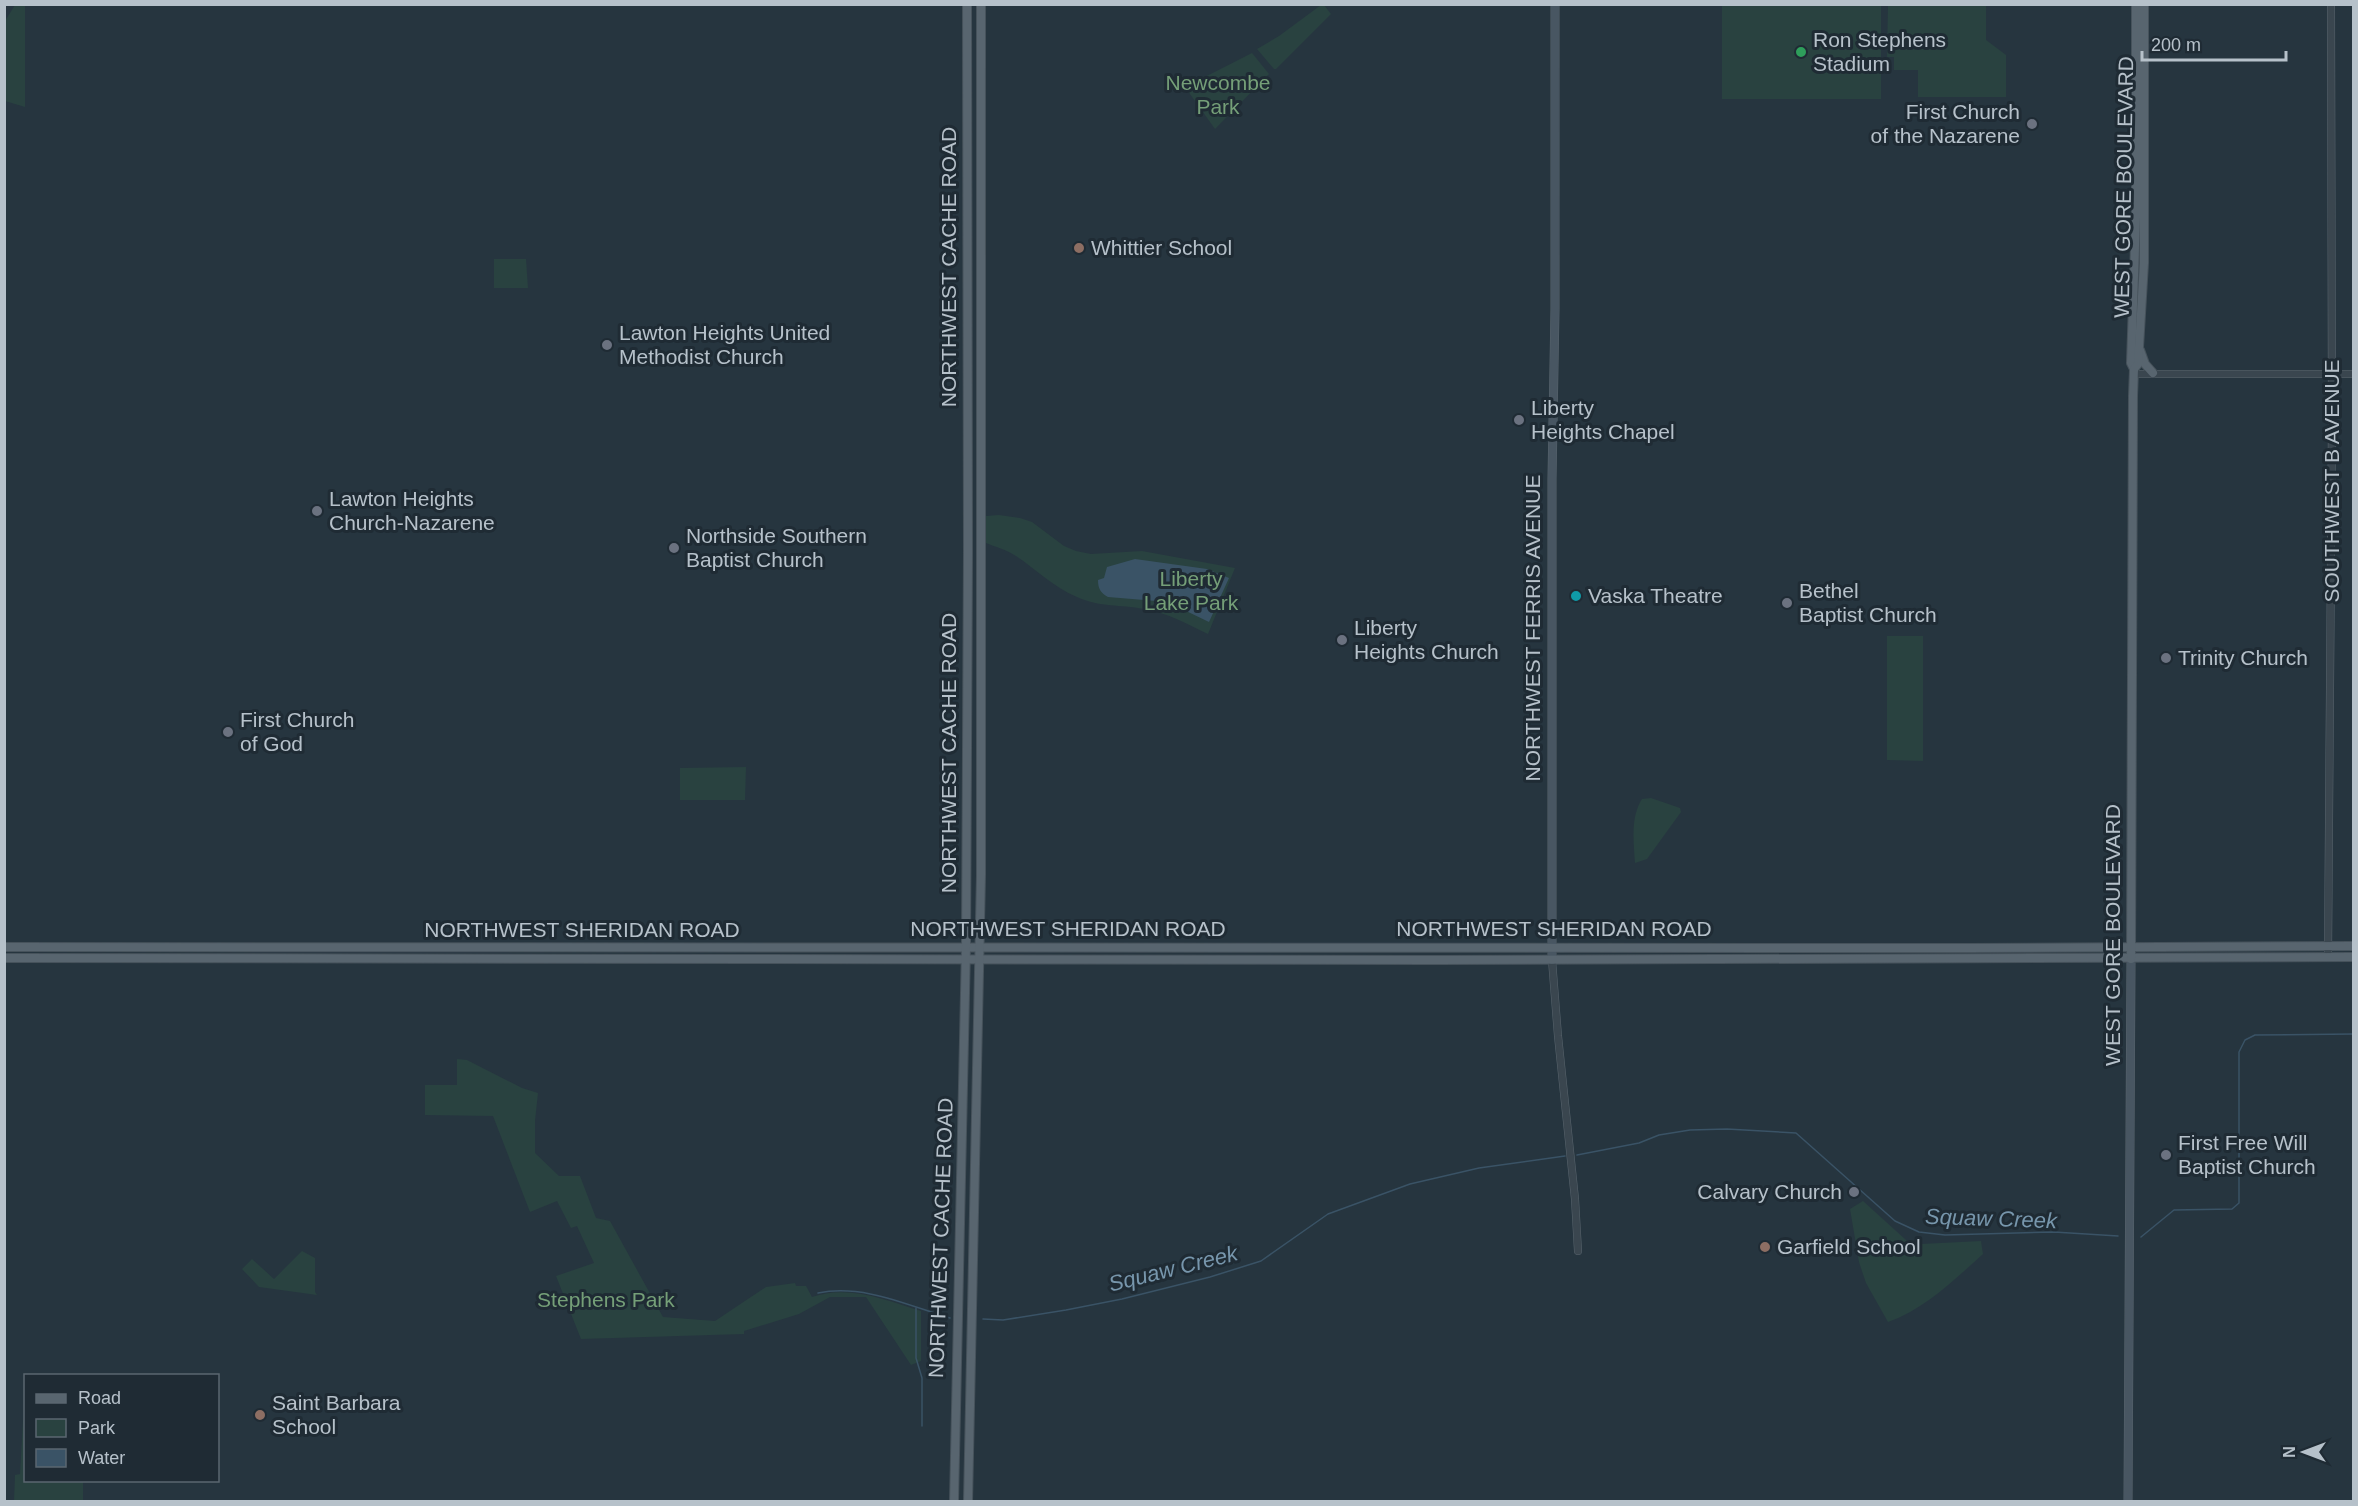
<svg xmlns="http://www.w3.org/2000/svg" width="2358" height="1506" font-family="Arial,sans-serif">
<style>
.green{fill:#294240}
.water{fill:#3a5366}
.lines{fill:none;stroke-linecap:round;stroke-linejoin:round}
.stream{stroke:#3a5366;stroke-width:1.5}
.tertiary-casing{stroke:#58646d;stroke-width:8}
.secondary-casing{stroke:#58646d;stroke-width:9}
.primary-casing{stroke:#46525b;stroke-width:10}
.tertiary{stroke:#3a464f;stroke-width:7}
.secondary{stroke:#485662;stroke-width:8}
.primary{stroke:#58656f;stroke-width:8}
.leisure-dot{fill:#2e9e5b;stroke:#1f2b34;stroke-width:2}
.worship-dot{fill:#6b7280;stroke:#1f2b34;stroke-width:2}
.education-dot{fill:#8d6e63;stroke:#1f2b34;stroke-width:2}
.culture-dot{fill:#0f9aa8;stroke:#1f2b34;stroke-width:2}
.labels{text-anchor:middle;stroke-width:6;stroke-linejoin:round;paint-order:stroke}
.poi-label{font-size:21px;fill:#b6c1ca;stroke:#1f2b34;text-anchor:start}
.park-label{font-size:21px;fill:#759f78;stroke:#1f2b34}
.street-label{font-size:21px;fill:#b6c1ca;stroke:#1f2b34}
.water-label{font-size:22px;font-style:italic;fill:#7796ac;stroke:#1f2b34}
</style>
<rect width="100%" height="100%" fill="#26353f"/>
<g class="green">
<path d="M15 5H25V107L5 101V21Z"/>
<path d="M1321 5H1324L1331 14 1276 69H1274L1257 49 1279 36Z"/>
<rect x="1722" y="5" width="159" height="94"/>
<path d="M1888 5H1986V40L2006 55V97H1918V70H1894V57H1887Z"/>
<path d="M1252 53 1269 74 1215 129 1185 87Z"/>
<path d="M494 259H526L528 288H494Z"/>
<path d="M999 515 1020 518 1032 522 1064 546 1076 551 1091 554 1142 551 1235 568 1208 634C1187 624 1168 613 1144 609 1119 604 1102 608 1077 597 1053 587 1037 570 1016 556 1007 550 996 547 986 543V516Z"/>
<path d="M1887 636H1923V761L1887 760Z"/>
<path d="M746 767 745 800H680V768Z"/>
<path d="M1651 798 1680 808 1681 812 1647 859 1635 863C1634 842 1630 818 1642 799Z"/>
<path d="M457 1059 467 1060 522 1088 538 1093 535 1121V1153L559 1176H580L596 1218 610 1221 663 1317 715 1321 766 1287 795 1283 796 1286H806L812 1297C848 1284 886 1300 921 1311V1361L911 1365 866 1297H830L799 1314 744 1331V1334L581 1339 556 1276 594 1263 577 1226 571 1228 557 1201 530 1212 493 1116 425 1115V1085H457Z"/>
<path d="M1863 1201 1906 1240 1921 1244 1981 1241 1983 1254C1954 1280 1925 1309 1888 1322L1866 1283 1859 1262 1850 1209Z"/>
<path d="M302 1251 315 1258V1292L317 1295 259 1287 242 1269 252 1259 274 1279Z"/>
<path d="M23 1420H26V1480L83 1481V1501H14L15 1475 20 1474Z"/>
</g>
<path class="water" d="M1135 559 1207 569 1229 578 1209 622 1182 609 1156 601 1108 597C1101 593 1098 589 1098 580L1104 578 1107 567Z"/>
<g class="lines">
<g class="stream">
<path d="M1577 1155 1639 1143 1659 1135 1690 1130 1727 1129 1796 1133 1895 1221 1919 1232 1945 1235 2054 1232 2118 1236"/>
<path d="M2141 1237 2174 1210 2232 1209 2239 1203V1052L2245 1040 2255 1035 2354 1034"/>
<path d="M818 1293C863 1284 907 1305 950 1318"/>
<path d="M916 1308V1358L922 1378V1426"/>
<path d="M983 1319 1003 1320 1066 1310 1122 1299 1210 1277 1261 1261 1328 1214 1410 1184 1479 1168 1565 1156"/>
</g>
<g class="tertiary-casing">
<g id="tertiary">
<path d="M2134 374H2354"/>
<path d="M2328 957 2332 420 2331 4"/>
<path d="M1552 960 1558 1036 1575 1199 1578 1251"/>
</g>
</g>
<g class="secondary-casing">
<g id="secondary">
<path d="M1552 960V479L1555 309V4"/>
<path d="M2128 1502 2131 959"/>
</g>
</g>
<g class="primary-casing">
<g id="primary">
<path d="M2140 350 2145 364 2153 373"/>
<path d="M2134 369 2131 363 2136 217V4"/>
<path d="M4 947 1966 948 2354 946"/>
<path d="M4 958 1435 960 2354 957"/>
<path d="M2131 959 2133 396 2134 369 2138 364 2144 263V4"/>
<path d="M954 1502 966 947 968 552 967 4"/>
<path d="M968 1502 981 875V4"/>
</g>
</g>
<use href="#tertiary" class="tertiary"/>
<use href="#secondary" class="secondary"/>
<use href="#primary" class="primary"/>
</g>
<circle class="leisure-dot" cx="1801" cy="52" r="6"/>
<g class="worship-dot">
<circle cx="2032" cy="124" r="6"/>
<circle cx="607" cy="345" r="6"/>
<circle cx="1519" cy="420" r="6"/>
<circle cx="317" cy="511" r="6"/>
<circle cx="674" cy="548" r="6"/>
<circle cx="1787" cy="603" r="6"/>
<circle cx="1342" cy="640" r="6"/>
<circle cx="2166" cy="658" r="6"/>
<circle cx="228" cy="732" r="6"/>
<circle cx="2166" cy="1155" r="6"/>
<circle cx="1854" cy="1192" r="6"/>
</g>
<g class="education-dot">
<circle cx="1079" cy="248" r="6"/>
<circle cx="1765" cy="1247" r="6"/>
<circle cx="260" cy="1415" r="6"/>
</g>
<circle class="culture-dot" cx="1576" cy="596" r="6"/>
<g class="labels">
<g class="poi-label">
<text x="1813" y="47">Ron Stephens<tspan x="1813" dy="24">Stadium</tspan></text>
<text x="2020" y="119" text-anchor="end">First Church<tspan x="2020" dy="24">of the Nazarene</tspan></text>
<text x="1091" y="255">Whittier School</text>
<text x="619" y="340">Lawton Heights United<tspan x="619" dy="24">Methodist Church</tspan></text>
<text x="1531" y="415">Liberty<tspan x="1531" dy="24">Heights Chapel</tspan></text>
<text x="329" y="506">Lawton Heights<tspan x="329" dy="24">Church-Nazarene</tspan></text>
<text x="686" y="543">Northside Southern<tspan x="686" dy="24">Baptist Church</tspan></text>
<text x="1799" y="598">Bethel<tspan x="1799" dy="24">Baptist Church</tspan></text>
<text x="1588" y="603">Vaska Theatre</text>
<text x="1354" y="635">Liberty<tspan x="1354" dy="24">Heights Church</tspan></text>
<text x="2178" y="665">Trinity Church</text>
<text x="240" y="727">First Church<tspan x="240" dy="24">of God</tspan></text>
<text x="2178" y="1150">First Free Will<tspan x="2178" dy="24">Baptist Church</tspan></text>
<text x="1842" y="1199" text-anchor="end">Calvary Church</text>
<text x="1777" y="1254">Garfield School</text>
<text x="272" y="1410">Saint Barbara<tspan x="272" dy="24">School</tspan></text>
</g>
<g class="park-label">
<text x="1218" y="90">Newcombe<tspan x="1218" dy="24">Park</tspan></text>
<text x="1191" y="586">Liberty<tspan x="1191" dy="24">Lake Park</tspan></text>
<text x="606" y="1307">Stephens Park</text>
</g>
<g class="street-label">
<text transform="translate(2124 187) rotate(-89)" y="7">WEST GORE BOULEVARD</text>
<text transform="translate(949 267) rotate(-90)" y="7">NORTHWEST CACHE ROAD</text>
<text transform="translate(2332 481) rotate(-90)" y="7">SOUTHWEST B AVENUE</text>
<text transform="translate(1533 628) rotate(-90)" y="7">NORTHWEST FERRIS AVENUE</text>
<text transform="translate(949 753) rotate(-90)" y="7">NORTHWEST CACHE ROAD</text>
<text x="1068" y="936">NORTHWEST SHERIDAN ROAD</text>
<text x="1554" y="936">NORTHWEST SHERIDAN ROAD</text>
<text x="582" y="937">NORTHWEST SHERIDAN ROAD</text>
<text transform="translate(2113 935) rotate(-90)" y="7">WEST GORE BOULEVARD</text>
<text transform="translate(941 1238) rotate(-88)" y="7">NORTHWEST CACHE ROAD</text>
</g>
<g class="water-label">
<text transform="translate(1991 1218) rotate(2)" y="8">Squaw Creek</text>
<text transform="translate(1173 1268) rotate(-14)" y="8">Squaw Creek</text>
</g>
</g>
<rect width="2358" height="1506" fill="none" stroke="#b6c1ca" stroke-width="12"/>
<rect x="24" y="1374" width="195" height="108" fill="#1f2b34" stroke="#5b6770" stroke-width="1.5"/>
<rect x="36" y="1394" width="30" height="9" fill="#58656f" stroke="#5b6770" stroke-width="1.5"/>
<text x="78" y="1404" font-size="18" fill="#b6c1ca">Road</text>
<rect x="36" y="1419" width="30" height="18" fill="#294240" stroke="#5b6770" stroke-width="1.5"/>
<text x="78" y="1434" font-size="18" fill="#b6c1ca">Park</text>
<rect x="36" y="1449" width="30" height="18" fill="#3a5366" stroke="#5b6770" stroke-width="1.5"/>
<text x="78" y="1464" font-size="18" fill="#b6c1ca">Water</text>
<g transform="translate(2304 1452) rotate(270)" stroke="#1f2b34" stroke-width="4.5" paint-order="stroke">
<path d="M0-4.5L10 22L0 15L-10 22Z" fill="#b6c1ca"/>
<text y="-9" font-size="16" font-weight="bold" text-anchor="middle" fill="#b6c1ca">N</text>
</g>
<path d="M2142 51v9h144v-9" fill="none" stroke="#b6c1ca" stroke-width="3"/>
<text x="2151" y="51" font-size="18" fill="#b6c1ca" stroke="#1f2b34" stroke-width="4.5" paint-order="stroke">200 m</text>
</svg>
